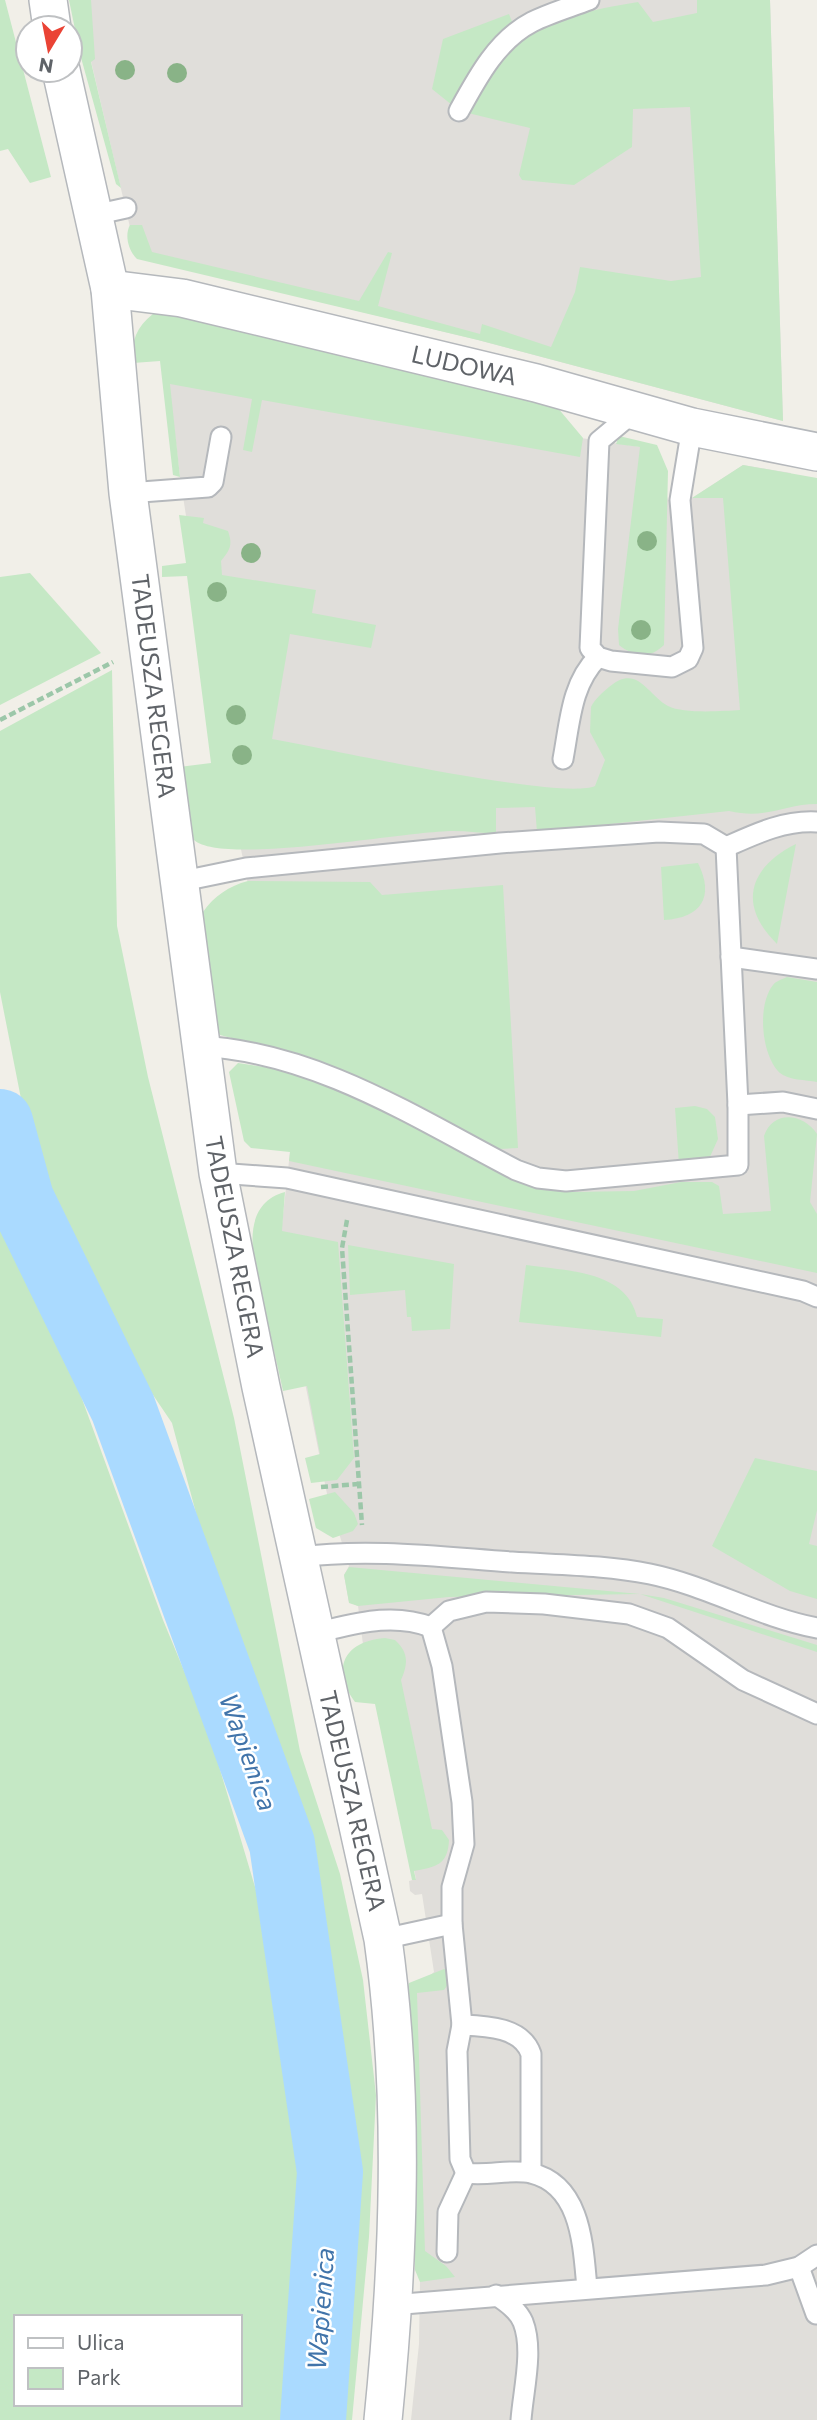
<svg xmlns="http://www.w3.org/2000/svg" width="817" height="2420" font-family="Commissioner,sans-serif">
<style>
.industrial{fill:#e0deda}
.green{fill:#c5e8c5;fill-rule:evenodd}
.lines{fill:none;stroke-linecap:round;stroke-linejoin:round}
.river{stroke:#aadaff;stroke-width:66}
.service-casing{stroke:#b5b8bc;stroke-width:23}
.minor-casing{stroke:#b5b8bc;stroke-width:40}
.path{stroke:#9cc7a9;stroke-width:4.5;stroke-dasharray:7 3.5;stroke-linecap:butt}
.service{stroke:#fff;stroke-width:19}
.minor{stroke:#fff;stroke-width:37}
.tree{fill:#89b387}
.labels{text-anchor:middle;stroke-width:5;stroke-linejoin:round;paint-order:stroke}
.street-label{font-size:24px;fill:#5f6368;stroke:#fff}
.water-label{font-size:26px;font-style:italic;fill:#4174aa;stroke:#fff}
</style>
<rect width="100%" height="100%" fill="#f1efe8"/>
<g class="industrial">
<path d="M80 0H770L783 421 478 340 156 262 133 240 91 61Z"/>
<path d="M164 342 581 438 654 449 668 500 692 498 743 465 791 473 817 754V2420H411L419 2344 420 2282 413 1991 434 1972 422 1894 415 1895 410 1891 409 1881 416 1879 379 1702 370 1698 358 1606 349 1602 344 1575 349 1566 327 1494 279 1251 290 1152 285 1070 226 774 180 477Z"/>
</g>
<g class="green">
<path d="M0 0H5L51 177 30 183 8 149 0 151Z"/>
<path d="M69 0H91L95 59 91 62 121 188 116 184 80 54Z"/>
<path d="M697 0H770L783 421 478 340 137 259C129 251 124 236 130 225H142L152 252 359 301 388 252 392 253 378 306 480 334 482 324 551 347 575 292 580 267 671 281 701 277 690 107 633 109 632 147 574 185 522 180 519 175 530 128 468 113C478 96 486 75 499 61 535 21 588 10 638 2L653 22 697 13Z"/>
<path d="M509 14 513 24C489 49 466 72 452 105L432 89 443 39Z"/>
<path d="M159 310 557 407 583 438 580 457 262 400 252 452 243 450 252 399 170 384 180 477 173 475 160 361 133 363C130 340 138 323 159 310Z"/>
<path d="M619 436 657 445 668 471 664 645C650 659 634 657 619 645L618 629 640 447 616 444Z"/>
<path d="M743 465 817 478V804C784 804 767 820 729 811L537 832 535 807 496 808V834C482 833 468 831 453 831 407 831 223 866 194 840 182 829 181 784 179 767L211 763 187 576 162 577V566L186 563 179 515 204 518 203 523 228 531C233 545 230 550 221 561L222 575 316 590 312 613 376 625 371 648 290 634 272 739C325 748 560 801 595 786L605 760 590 732 591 707C595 699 602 693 609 687 637 663 647 694 668 706 684 714 722 711 740 710L723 498H692Z"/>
<path d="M30 573 101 653 0 705V577Z"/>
<path d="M112 670 117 926 148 1077 234 1418 300 1751 340 1874 363 1980 376 2095 369 2237 352 2420H331L349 2176 348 2082 336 1997 300 1844 245 1697 172 1423 101 1318 26 1124 0 992V731Z"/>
<path d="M796 844 777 944C737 905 749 867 796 844Z"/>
<path d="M698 863C715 897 701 918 664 920L661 867Z"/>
<path d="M248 881 370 882 382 895 503 885 518 1148 499 1149 366 1080 319 1061 220 1035 214 1029 203 912C214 896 229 886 248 881Z"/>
<path d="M787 977 817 982V1082C806 1080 788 1080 780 1073 761 1055 757 1005 773 985 776 981 783 979 787 977Z"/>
<path d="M238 1063 285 1070 339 1087 535 1187 572 1192 634 1191 681 1182H712L719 1186 723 1214 771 1211 764 1136C773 1110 803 1113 817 1134L810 1202 817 1214V1273L289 1161 290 1152 251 1148 244 1141 229 1072Z"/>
<path d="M695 1106 707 1109 715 1117 718 1139 709 1159 679 1165 675 1108Z"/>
<path d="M285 1192 282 1231 338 1242 354 1458 337 1480 311 1483 305 1458 320 1454 307 1386 283 1391C277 1364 271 1337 265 1311 257 1274 233 1206 285 1192Z"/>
<path d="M0 1198 78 1388 163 1620 207 1726 258 1897 301 2162 285 2420H0ZM16 2317H240V2404H16Z"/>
<path d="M348 1245 454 1264 450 1329 412 1331 411 1317H407L405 1290 350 1295Z"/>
<path d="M526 1265C566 1271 626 1270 637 1317L663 1319 661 1337 519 1322Z"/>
<path d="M755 1458 817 1471V1510L809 1544 817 1546V1599L790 1591 712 1546Z"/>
<path d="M335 1492 354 1513 358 1524 353 1531 333 1538 316 1528 309 1499Z"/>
<path d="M349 1567 640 1594 664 1598 817 1645V1652L640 1594 449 1597 358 1606 349 1603 344 1575Z"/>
<path d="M385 1638 395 1640C409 1653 408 1664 401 1680L432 1829 442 1830 449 1840C448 1865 436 1867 414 1871L416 1880H412L375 1704 355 1702C330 1668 345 1641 385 1638Z"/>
<path d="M444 1969 447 1970 449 1983 444 1990 417 1993 425 2251 446 2266 455 2277 420 2282 415 2270 407 1990 409 1983Z"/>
</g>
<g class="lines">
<path class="river" d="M0 1122 21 1199 123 1408 282 1844 330 2172 313 2420"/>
<g class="service-casing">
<g id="service">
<path d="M459 111C477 78 497 40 532 22 550 13 571 7 589 0"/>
<path d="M94 215 126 208"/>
<path d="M635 411 599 441 590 648 598 657 611 661 672 667 688 659 693 648 680 500 692 427"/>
<path d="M128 493 208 487 213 482 221 437"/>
<path d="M563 759C570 722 571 684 598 657"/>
<path d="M726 847C755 834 784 820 817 822"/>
<path d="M178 882 246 868 500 843 659 832 704 834 726 847 738 1105V1165L566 1181 538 1178 516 1170C416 1118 316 1052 199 1046"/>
<path d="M731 957 817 969"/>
<path d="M738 1105 783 1102 817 1109"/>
<path d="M218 1173 287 1178 803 1291 817 1297"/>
<path d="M299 1557C370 1548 441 1557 512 1562 558 1565 605 1565 650 1574 708 1586 759 1617 817 1628"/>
<path d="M431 1627 442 1666 462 1802 464 1844 452 1887V1924L462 2025"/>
<path d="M315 1633C355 1624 391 1612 431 1627L449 1611 486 1602 544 1604 629 1614 668 1628 743 1680 817 1714"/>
<path d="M383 1939 452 1924"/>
<path d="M531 2173V2054C522 2027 486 2026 462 2025L457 2051 460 2159 466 2173C487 2176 511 2169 531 2173 582 2185 583 2247 587 2288"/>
<path d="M447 2252 448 2212 466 2173"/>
<path d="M799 2267 816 2314"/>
<path d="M496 2295C506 2302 518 2310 523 2322 534 2350 523 2391 521 2420"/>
<path d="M391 2305 766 2275 799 2267 817 2255"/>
</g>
</g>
<g class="minor-casing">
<g id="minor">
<path d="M48 0 52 28"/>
<path d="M61 70 110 289 128 493 218 1173 261 1387 383 1939C405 2097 399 2261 383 2420"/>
<path d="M110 289 182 298 536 383 692 427 817 452"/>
</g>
</g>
<g class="path">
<path d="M0 720 113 662"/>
<path d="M347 1220 342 1248 362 1525"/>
<path d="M321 1487 358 1484"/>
</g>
<use href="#service" class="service"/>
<use href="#minor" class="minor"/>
</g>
<g class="tree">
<circle cx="125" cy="70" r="10"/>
<circle cx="177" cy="73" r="10"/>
<circle cx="647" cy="541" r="10"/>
<circle cx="251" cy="553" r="10"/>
<circle cx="217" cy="592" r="10"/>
<circle cx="641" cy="630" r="10"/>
<circle cx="236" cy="715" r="10"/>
<circle cx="242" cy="755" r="10"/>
</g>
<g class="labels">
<g class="street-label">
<text transform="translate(464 366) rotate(13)" y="8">LUDOWA</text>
<text transform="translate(153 686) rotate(83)" y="8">TADEUSZA REGERA</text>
<text transform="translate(234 1247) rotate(79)" y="8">TADEUSZA REGERA</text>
<text transform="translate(352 1801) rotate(77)" y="8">TADEUSZA REGERA</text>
</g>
<g class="water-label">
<text transform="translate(248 1752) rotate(70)" y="9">Wapienica</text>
<text transform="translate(321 2309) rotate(-86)" y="9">Wapienica</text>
</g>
</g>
<rect x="14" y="2315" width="228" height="91" fill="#ffffff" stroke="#bfc1c3" stroke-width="2"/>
<rect x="28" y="2338" width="35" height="10" fill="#ffffff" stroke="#bfc1c3" stroke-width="2"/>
<text x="77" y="2350" font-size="21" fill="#5f6368">Ulica</text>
<rect x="28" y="2368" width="35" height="21" fill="#c5e8c5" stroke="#bfc1c3" stroke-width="2"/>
<text x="77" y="2385" font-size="21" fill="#5f6368">Park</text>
<g transform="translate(49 49) rotate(190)"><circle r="33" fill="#ffffff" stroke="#bfc1c3" stroke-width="2"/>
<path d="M0-5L12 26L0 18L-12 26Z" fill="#ea4335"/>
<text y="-10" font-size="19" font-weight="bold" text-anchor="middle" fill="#5f6368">N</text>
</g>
</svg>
